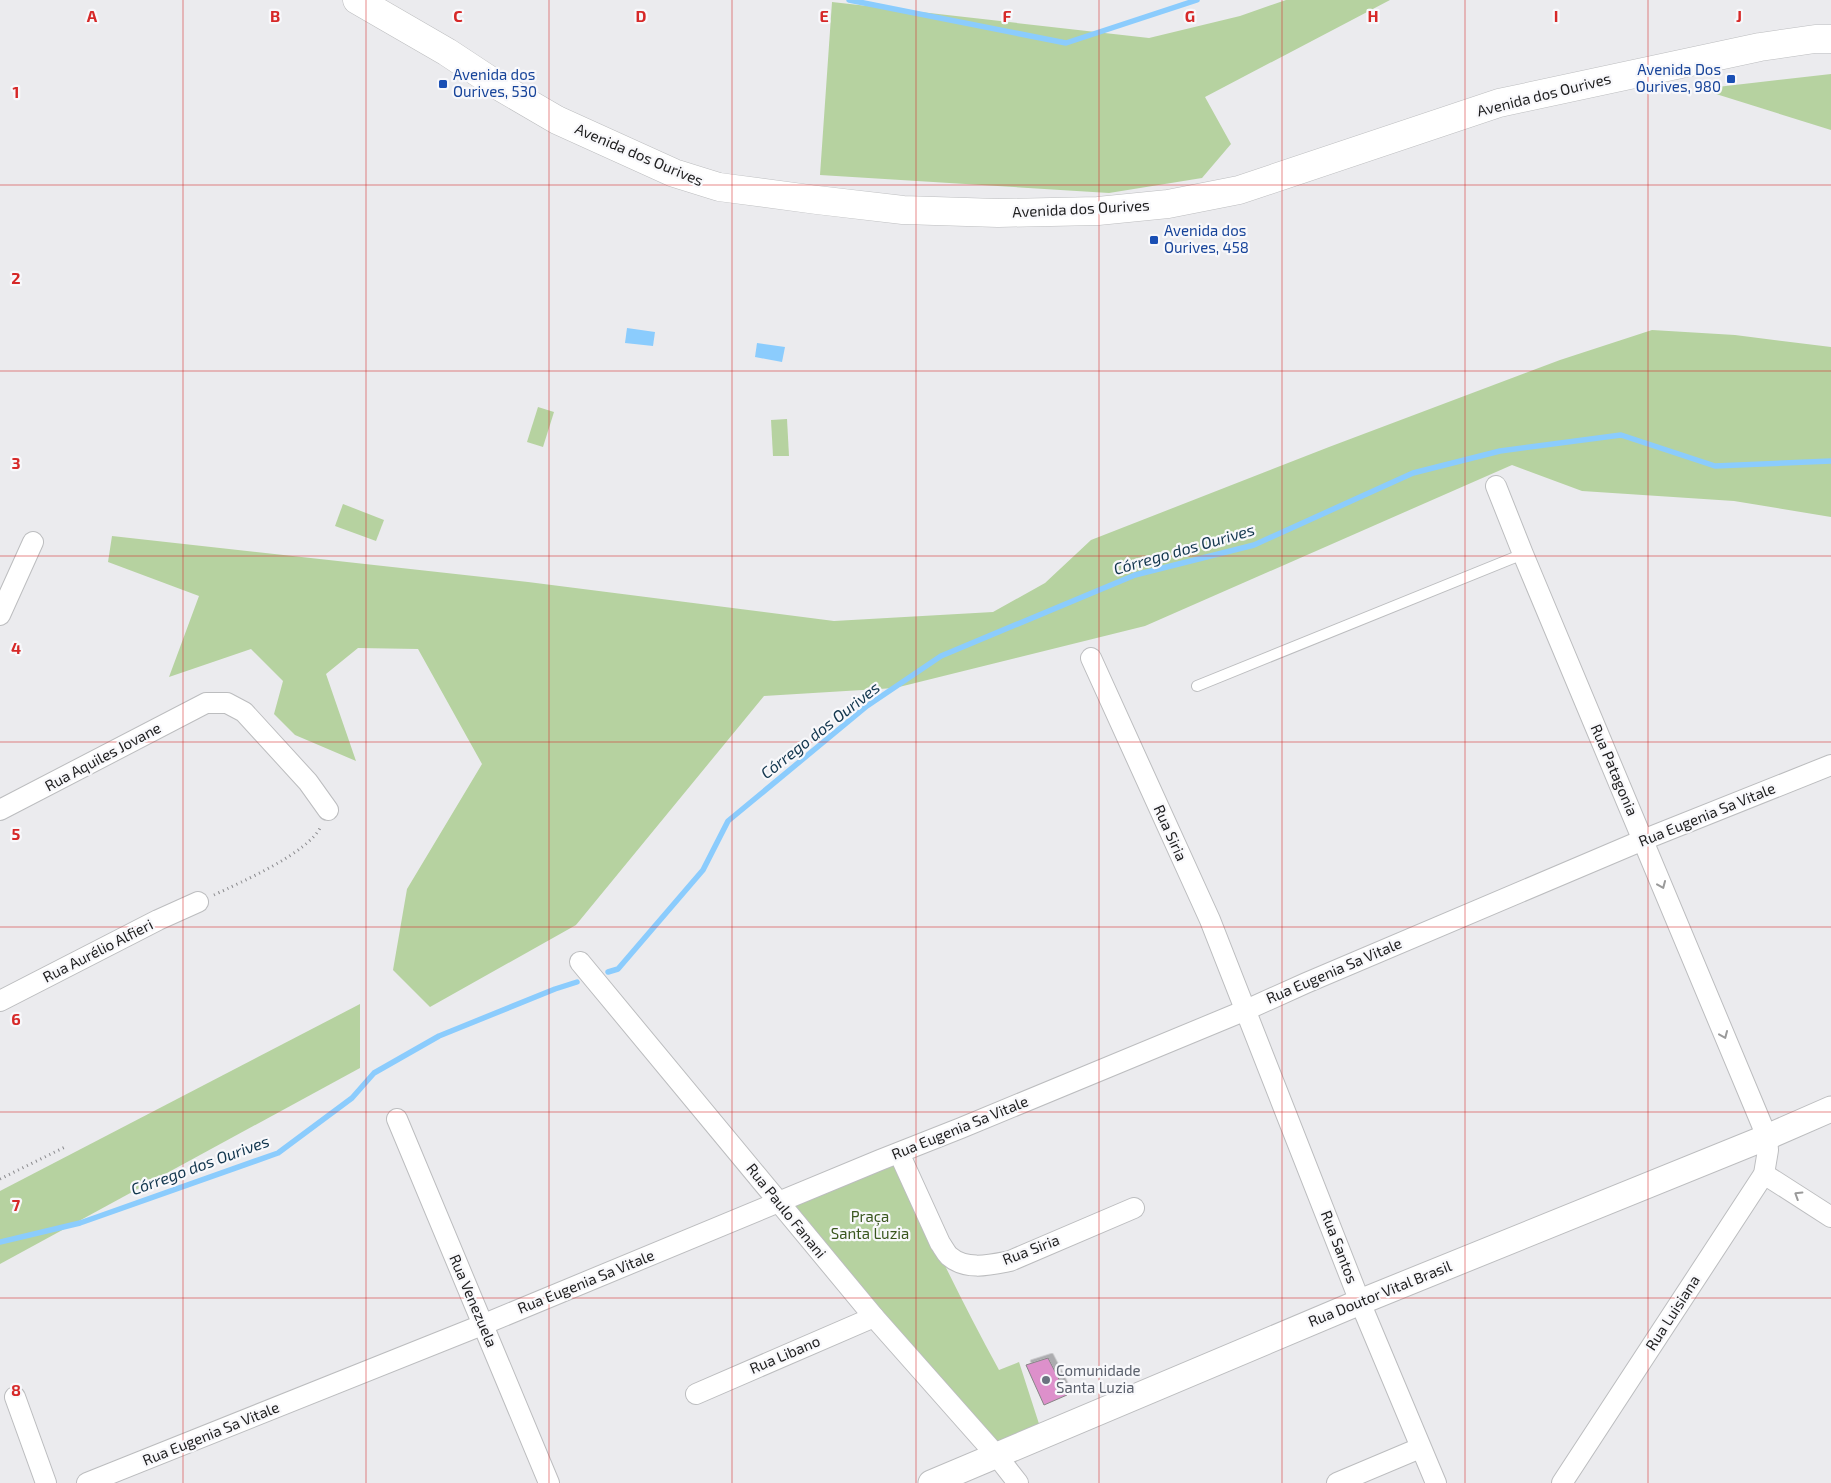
<svg xmlns="http://www.w3.org/2000/svg" width="1831" height="1483" font-family="'Exo 2',sans-serif">
<style>
.green{fill:#b6d2a0}
.water{fill:#8bccfd}
.lines{fill:none;stroke-linecap:round;stroke-linejoin:round}
.stream{stroke:#8bccfd;stroke-width:5.5}
.building{fill:#dd90cb;stroke:#878486;filter:url(#shadow)}
.service-casing{stroke:#bcbdbf;stroke-width:12}
.minor-casing{stroke:#bcbdbf;stroke-width:22}
.tertiary-casing{stroke:#bcbdbf;stroke-width:27}
.secondary-casing{stroke:#bcbdbf;stroke-width:29}
.path{stroke:#8a8a8d;stroke-width:3;stroke-dasharray:1 4;stroke-linecap:butt}
.service{stroke:#fff;stroke-width:10}
.minor{stroke:#fff;stroke-width:20}
.tertiary{stroke:#fff;stroke-width:25}
.secondary{stroke:#fff;stroke-width:28}
.oneway{stroke:#9a9a9a}
.grid{fill:none;stroke:#d62828;stroke-width:1;stroke-opacity:0.55}
.transit-dot{fill:#1a4fb4;stroke:#f8f8fb;stroke-width:2}
.worship-dot{fill:#6b7280;stroke:#f8f8fb;stroke-width:2}
.labels{text-anchor:middle;stroke-width:4.5;stroke-linejoin:round;paint-order:stroke}
.transit-label{font-size:15px;fill:#164399;stroke:#f8f8fb;text-anchor:start}
.street-label{font-size:15px;fill:#1e1e1f;stroke:#f8f8fb}
.park-label{font-size:15px;fill:#3a571f;stroke:#f8f8fb}
.worship-label{font-size:15px;fill:#5b616d;stroke:#f8f8fb;text-anchor:start}
.water-label{font-size:16px;font-style:italic;fill:#11354d;stroke:#f8f8fb}
.grid-label{font-size:16px;text-anchor:middle;font-weight:bold;fill:#d62828;stroke:#f8f8fb;stroke-width:4.5;stroke-linejoin:round;paint-order:stroke}
</style>
<defs>
<filter id="shadow"><feDropShadow dx="4.5" dy="-4.5" stdDeviation="0" flood-color="#0004"/></filter>
</defs>
<rect width="100%" height="100%" fill="#ebebee"/>
<g class="green">
<path d="M1286 0H1390L1205 97 1231 144 1202 178 1109 193 820 175 832 2 1149 38 1240 16Z"/>
<path d="M1831 74V130L1700 89Z"/>
<path d="M1652 330 1735 335 1831 347V517L1734 501 1582 491 1512 465 1145 626 895 688 764 696 576 925 430 1007 393 970 407 889 482 764 418 649 358 648 326 674 356 761 295 735 274 714 283 681 251 649 169 677 199 596 108 562 112 536 528 582 834 621 993 612 1045 583 1091 540 1329 447 1560 360Z"/>
<path d="M538 407 554 412 543 447 527 442Z"/>
<path d="M787 419 789 456H773L771 420Z"/>
<path d="M343 504 384 520 376 541 335 526Z"/>
<path d="M360 1004V1068L0 1264V1191Z"/>
<path d="M896 1160C928 1232 961 1301 999 1370L1019 1362 1041 1430 998 1451 789 1205Z"/>
</g>
<g class="water">
<path d="M627 328 655 332 653 346 625 343Z"/>
<path d="M757 343 785 347 782 362 755 357Z"/>
</g>
<g class="lines">
<g class="stream">
<path d="M849 0 1066 43 1197 0"/>
<path d="M608 972 618 969 703 870 728 821 867 706 941 656 1135 575 1254 545 1413 473 1500 451 1621 435 1715 466 1831 461"/>
<path d="M0 1242 80 1223 278 1153 352 1098 374 1073 439 1036 555 989 577 982"/>
</g>
</g>
<path class="building" d="M1048 1358 1067 1395 1044 1405 1026 1365Z"/>
<g class="lines">
<g class="service-casing">
<path id="service" d="M1197 686 1523 554"/>
</g>
<g class="minor-casing">
<g id="minor">
<path d="M1496 486 1523 554 1767 1137 1768 1150 1764 1174 1562 1483"/>
<path d="M0 615 33 542"/>
<path d="M1091 658 1210 920 1360 1302 1436 1483"/>
<path d="M0 810 206 703H227L244 712 308 782 328 810"/>
<path d="M580 962 874 1317 997 1456 1018 1483"/>
<path d="M0 1001 158 920 198 902"/>
<path d="M397 1119 549 1483"/>
<path d="M899 1153 940 1243C943 1247 945 1252 949 1256 966 1271 990 1265 1010 1261L1134 1208"/>
<path d="M1764 1174 1831 1217"/>
<path d="M696 1394 874 1317"/>
<path d="M15 1397 46 1483"/>
<path d="M87 1483 482 1325 880 1160 961 1128 1246 1010 1306 983 1643 840 1831 765"/>
<path d="M1337 1483 1420 1448"/>
</g>
</g>
<g class="tertiary-casing">
<path id="tertiary" d="M931 1483 1360 1302 1767 1137 1831 1109"/>
</g>
<g class="secondary-casing">
<path id="secondary" d="M357 0 447 52 497 85 557 120 674 173 719 187 817 200 903 210 998 213 1098 211 1168 204 1239 190 1499 103 1760 47 1815 39H1831"/>
</g>
<g class="path">
<path d="M214 895C241 882 309 853 321 826"/>
<path d="M0 1179 65 1147"/>
</g>
<use href="#service" class="service"/>
<use href="#minor" class="minor"/>
<use href="#tertiary" class="tertiary"/>
<use href="#secondary" class="secondary"/>
</g>
<defs><path id="oneway-chevron" d="M-2-3.5L2.5 0L-2 3.5" fill="none" stroke-width="1.6" stroke-linecap="round" stroke-linejoin="round" transform="scale(1.25)"/></defs>
<g class="oneway">
<use href="#oneway-chevron" transform="translate(1662 885) rotate(67)"/>
<use href="#oneway-chevron" transform="translate(1724 1035) rotate(67)"/>
<use href="#oneway-chevron" transform="translate(1798 1195) rotate(-148)"/>
</g>
<path class="grid" d="M183 0V1483M366 0V1483M549 0V1483M732 0V1483M916 0V1483M1099 0V1483M1282 0V1483M1465 0V1483M1648 0V1483M0 185H1831M0 371H1831M0 556H1831M0 742H1831M0 927H1831M0 1112H1831M0 1298H1831"/>
<g class="transit-dot">
<rect x="1726" y="74" width="10" height="10" rx="2.5"/>
<rect x="438" y="79" width="10" height="10" rx="2.5"/>
<rect x="1149" y="235" width="10" height="10" rx="2.5"/>
</g>
<circle class="worship-dot" cx="1046" cy="1380" r="5"/>
<g class="labels">
<g class="transit-label">
<text x="1721" y="75" text-anchor="end">Avenida Dos<tspan x="1721" dy="17">Ourives, 980</tspan></text>
<text x="453" y="80">Avenida dos<tspan x="453" dy="17">Ourives, 530</tspan></text>
<text x="1164" y="236">Avenida dos<tspan x="1164" dy="17">Ourives, 458</tspan></text>
</g>
<g class="street-label">
<text transform="translate(1544 95) rotate(-14)" y="5">Avenida dos Ourives</text>
<text transform="translate(639 155) rotate(23)" y="5">Avenida dos Ourives</text>
<text transform="translate(1081 209) rotate(-3)" y="5">Avenida dos Ourives</text>
<text transform="translate(103 757) rotate(-28)" y="5">Rua Aquiles Jovane</text>
<text transform="translate(1614 770) rotate(67)" y="5">Rua Patagonia</text>
<text transform="translate(1707 815) rotate(-22)" y="5">Rua Eugenia Sa Vitale</text>
<text transform="translate(1170 833) rotate(66)" y="5">Rua Siria</text>
<text transform="translate(98 951) rotate(-27)" y="5">Rua Aurélio Alfieri</text>
<text transform="translate(1334 971) rotate(-23)" y="5">Rua Eugenia Sa Vitale</text>
<text transform="translate(960 1128) rotate(-22)" y="5">Rua Eugenia Sa Vitale</text>
<text transform="translate(786 1211) rotate(51)" y="5">Rua Paulo Fanani</text>
<text transform="translate(1339 1247) rotate(69)" y="5">Rua Santos</text>
<text transform="translate(1031 1250) rotate(-21)" y="5">Rua Siria</text>
<text transform="translate(586 1282) rotate(-22)" y="5">Rua Eugenia Sa Vitale</text>
<text transform="translate(1380 1294) rotate(-22)" y="5">Rua Doutor Vital Brasil</text>
<text transform="translate(473 1301) rotate(67)" y="5">Rua Venezuela</text>
<text transform="translate(1673 1313) rotate(-57)" y="5">Rua Luisiana</text>
<text transform="translate(785 1355) rotate(-23)" y="5">Rua Libano</text>
<text transform="translate(211 1434) rotate(-22)" y="5">Rua Eugenia Sa Vitale</text>
</g>
<g class="park-label">
<text x="870" y="1222">Praça<tspan x="870" dy="17">Santa Luzia</tspan></text>
</g>
<g class="worship-label">
<text x="1056" y="1376">Comunidade<tspan x="1056" dy="17">Santa Luzia</tspan></text>
</g>
<g class="water-label">
<text transform="translate(1184 549) rotate(-16)" y="6">Córrego dos Ourives</text>
<text transform="translate(820 730) rotate(-38)" y="6">Córrego dos Ourives</text>
<text transform="translate(200 1165) rotate(-20)" y="6">Córrego dos Ourives</text>
</g>
</g>
<g class="grid-label">
<text x="92" y="22">A</text>
<text x="275" y="22">B</text>
<text x="458" y="22">C</text>
<text x="641" y="22">D</text>
<text x="824" y="22">E</text>
<text x="1007" y="22">F</text>
<text x="1190" y="22">G</text>
<text x="1373" y="22">H</text>
<text x="1556" y="22">I</text>
<text x="1739" y="22">J</text>
<text x="16" y="98">1</text>
<text x="16" y="284">2</text>
<text x="16" y="469">3</text>
<text x="16" y="654">4</text>
<text x="16" y="840">5</text>
<text x="16" y="1025">6</text>
<text x="16" y="1211">7</text>
<text x="16" y="1396">8</text>
</g>
</svg>
